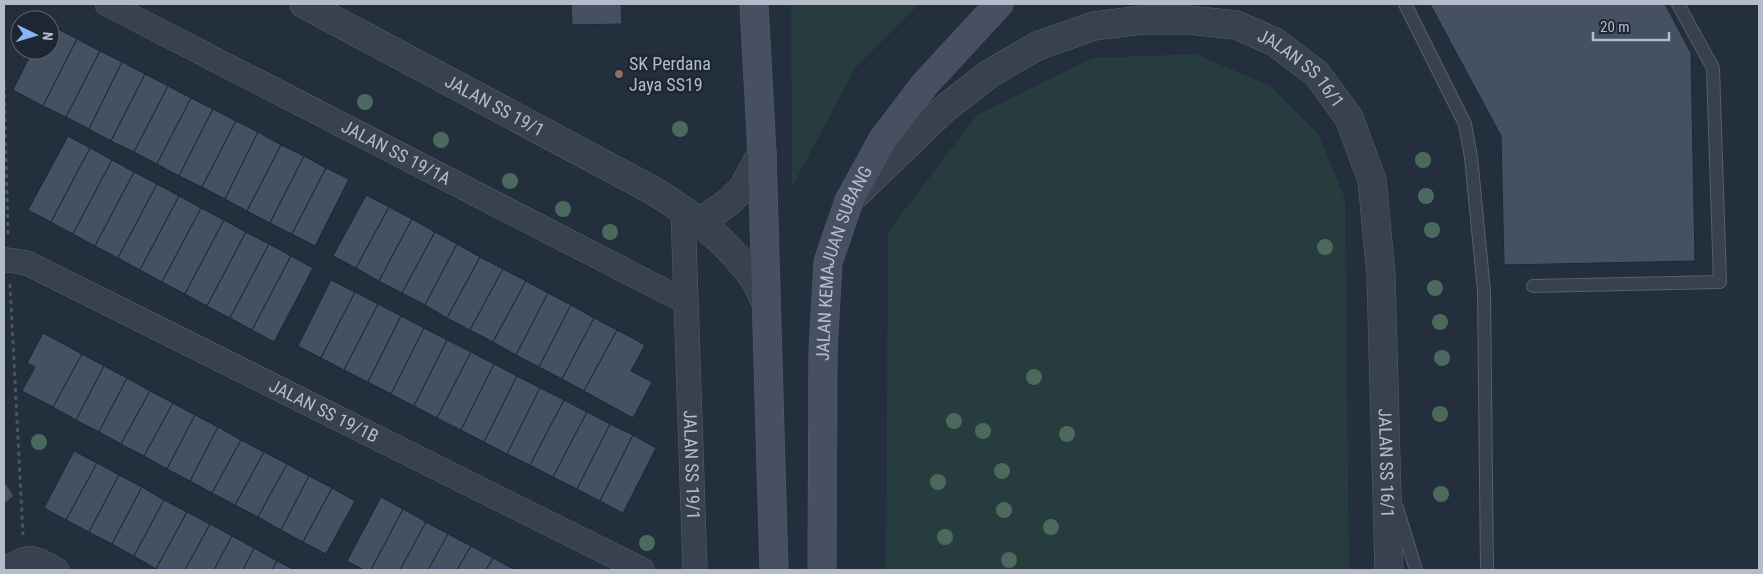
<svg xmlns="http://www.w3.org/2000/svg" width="1763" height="574" font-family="'Roboto Condensed',sans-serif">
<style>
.green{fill:#263c3f}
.building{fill:#455162;stroke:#1f2835}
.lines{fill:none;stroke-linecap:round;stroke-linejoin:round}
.service-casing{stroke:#565f6c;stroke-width:14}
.minor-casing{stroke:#565f6c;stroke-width:25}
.tertiary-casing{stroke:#565f6c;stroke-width:29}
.secondary-casing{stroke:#565f6c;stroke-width:29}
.path{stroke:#44595c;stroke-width:3;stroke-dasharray:4 4;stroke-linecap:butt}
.service{stroke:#38414e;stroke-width:12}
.minor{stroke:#38414e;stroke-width:24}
.tertiary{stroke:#38414e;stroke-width:28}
.secondary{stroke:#465061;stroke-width:28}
.tree{fill:#4b6a5d}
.education-dot{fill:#8d6e63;stroke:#1d2633;stroke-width:2}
.labels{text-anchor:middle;stroke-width:5;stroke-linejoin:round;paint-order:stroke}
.poi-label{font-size:18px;fill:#b4bcc9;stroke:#1d2633;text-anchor:start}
.street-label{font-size:18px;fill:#b4bcc9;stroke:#1d2633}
</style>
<rect width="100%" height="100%" fill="#242f3e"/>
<g class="green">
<path d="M791 4H919L855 68 792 187Z"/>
<path d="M1195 54 1271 86 1319 135 1345 199 1349 570H886L888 232 977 115 1093 58Z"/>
</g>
<g class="building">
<path d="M571 4H621L622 24 572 25Z"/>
<path d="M1430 4H1665L1691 53 1695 261 1504 265 1501 136Z"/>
<path d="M50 25 77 39 43 106 13 90 33 50H50Z"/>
<path d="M77 39 100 51 66 117 43 106Z"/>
<path d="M100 51 122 62 89 129 66 117Z"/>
<path d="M122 62 145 74 111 141 89 129Z"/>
<path d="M145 74 168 86 134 152 111 141Z"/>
<path d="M168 86 191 98 157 164 134 152Z"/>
<path d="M191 98 213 109 179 176 157 164Z"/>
<path d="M213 109 236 121 202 187 179 176Z"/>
<path d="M236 121 258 132 225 199 202 187Z"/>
<path d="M258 132 281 145 247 211 225 199Z"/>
<path d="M68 136 90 148 51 222 28 210Z"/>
<path d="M281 145 304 156 270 223 247 211Z"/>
<path d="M90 148 112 160 73 234 51 222Z"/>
<path d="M304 156 326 168 292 234 270 223Z"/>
<path d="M112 160 134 172 95 246 73 234Z"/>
<path d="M326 168 349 179 315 246 292 234Z"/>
<path d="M134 172 157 184 118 258 95 246Z"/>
<path d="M157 184 179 196 140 270 118 258Z"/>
<path d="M366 195 389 207 356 268 333 256Z"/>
<path d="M179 196 201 208 162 282 140 270Z"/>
<path d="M389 207 412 219 379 281 356 268Z"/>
<path d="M201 208 224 220 185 294 162 282Z"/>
<path d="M412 219 435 232 402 293 379 281Z"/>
<path d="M224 220 246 232 207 306 185 294Z"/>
<path d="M246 232 269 244 230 318 207 306Z"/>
<path d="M435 232 457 244 425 305 402 293Z"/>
<path d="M269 244 291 256 252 330 230 318Z"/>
<path d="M457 244 480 257 447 318 425 305Z"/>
<path d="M291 256 313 268 274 342 252 330Z"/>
<path d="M480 257 503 269 470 330 447 318Z"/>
<path d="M503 269 526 281 493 342 470 330Z"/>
<path d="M331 280 355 292 321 358 298 346Z"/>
<path d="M526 281 548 293 516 355 493 342Z"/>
<path d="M355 292 378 304 344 370 321 358Z"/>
<path d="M548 293 571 305 539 367 516 355Z"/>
<path d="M378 304 401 316 368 382 344 370Z"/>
<path d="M571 305 594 318 562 379 539 367Z"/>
<path d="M401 316 424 328 391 394 368 382Z"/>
<path d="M594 318 617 330 584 391 562 379Z"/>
<path d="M424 328 447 340 414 406 391 394Z"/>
<path d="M617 330 645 345 631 371 652 382 633 418 584 391Z"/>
<path d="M43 333 82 354 53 407 22 391 35 367 27 363Z"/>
<path d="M447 340 471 352 437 418 414 406Z"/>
<path d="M471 352 494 364 461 430 437 418Z"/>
<path d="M82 354 104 366 76 420 53 407Z"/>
<path d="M494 364 517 376 484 442 461 430Z"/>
<path d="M104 366 127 378 99 432 76 420Z"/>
<path d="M517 376 540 388 507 454 484 442Z"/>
<path d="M127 378 150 391 121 444 99 432Z"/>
<path d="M540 388 564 400 530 465 507 454Z"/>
<path d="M150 391 173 403 144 456 121 444Z"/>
<path d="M564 400 587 412 553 477 530 465Z"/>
<path d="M173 403 195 415 167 469 144 456Z"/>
<path d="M587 412 610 424 577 489 553 477Z"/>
<path d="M195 415 218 427 190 481 167 469Z"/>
<path d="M610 424 633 435 600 501 577 489Z"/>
<path d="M218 427 241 440 212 493 190 481Z"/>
<path d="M633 435 656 448 623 513 600 501Z"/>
<path d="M241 440 264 452 235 505 212 493Z"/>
<path d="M74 451 97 463 66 520 44 508Z"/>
<path d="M264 452 287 464 258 517 235 505Z"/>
<path d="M97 463 119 475 89 532 66 520Z"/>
<path d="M287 464 309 476 281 530 258 517Z"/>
<path d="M119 475 142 487 112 544 89 532Z"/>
<path d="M309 476 332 488 303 542 281 530Z"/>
<path d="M4 481 14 496 4 504Z"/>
<path d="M142 487 164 500 134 556 112 544Z"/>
<path d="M332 488 355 501 326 554 303 542Z"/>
<path d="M381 497 403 509 371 570H364L347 561Z"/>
<path d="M164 500 187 512 156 569 134 556Z"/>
<path d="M403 509 426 522 400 570H371Z"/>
<path d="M187 512 210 524 185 570H160L156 569Z"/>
<path d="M426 522 448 534 428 570H400Z"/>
<path d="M210 524 232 536 214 570H185Z"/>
<path d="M448 534 471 546 457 570H428Z"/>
<path d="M232 536 254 548 243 570H214Z"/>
<path d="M471 546 493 558 486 570H457Z"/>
<path d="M254 548 277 561 272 570H243Z"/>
<path d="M493 558 515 570H486Z"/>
<path d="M277 561 295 570H272Z"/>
</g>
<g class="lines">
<g class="service-casing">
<g id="service">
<path d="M1405 4 1465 124 1471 157 1484 291 1487 570"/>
<path d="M1533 286 1720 282 1713 68 1678 4"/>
<path d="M1397 508 1416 570"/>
</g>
</g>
<g class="minor-casing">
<g id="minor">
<path id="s1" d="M107 4 686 302"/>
<path id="s2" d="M683 210 695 570"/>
<path id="s3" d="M4 260H8L27 263 642 570"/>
<path d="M4 569C32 554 30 556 57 570"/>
</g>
</g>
<g class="tertiary-casing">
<g id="tertiary">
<path id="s4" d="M304 4 654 191C693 216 724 238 752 276 758 284 762 294 766 303"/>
<path id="s5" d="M857 193 943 110 989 74 1037 46 1094 26 1142 20H1189L1236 25 1275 42 1317 74 1349 118 1372 180 1381 275 1389 570"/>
<path d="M700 222 729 202 743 188 762 153"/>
</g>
</g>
<g class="secondary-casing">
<g id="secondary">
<path d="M754 4 762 153 774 570"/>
<path id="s6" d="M822 570 823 352 828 262 849 201 883 139 925 84 999 4"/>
</g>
</g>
<g class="path">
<path d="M4 86 8 235"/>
<path d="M10 284 23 535"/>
</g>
<use href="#service" class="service"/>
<use href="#minor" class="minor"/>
<use href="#tertiary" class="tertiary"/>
<use href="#secondary" class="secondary"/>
</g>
<g class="tree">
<circle cx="365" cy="102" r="8"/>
<circle cx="680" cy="129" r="8"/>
<circle cx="441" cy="140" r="8"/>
<circle cx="1423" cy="160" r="8"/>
<circle cx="510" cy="181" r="8"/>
<circle cx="1426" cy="196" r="8"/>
<circle cx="563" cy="209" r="8"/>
<circle cx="1432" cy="230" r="8"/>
<circle cx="610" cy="232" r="8"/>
<circle cx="1325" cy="247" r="8"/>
<circle cx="1435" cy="288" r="8"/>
<circle cx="1440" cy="322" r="8"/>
<circle cx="1442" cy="358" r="8"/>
<circle cx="1034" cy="377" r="8"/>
<circle cx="1440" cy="414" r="8"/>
<circle cx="954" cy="421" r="8"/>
<circle cx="983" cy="431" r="8"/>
<circle cx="1067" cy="434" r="8"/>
<circle cx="39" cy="442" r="8"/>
<circle cx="1002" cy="471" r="8"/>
<circle cx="938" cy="482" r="8"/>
<circle cx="1441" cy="494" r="8"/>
<circle cx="1004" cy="510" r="8"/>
<circle cx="1051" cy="527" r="8"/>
<circle cx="945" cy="537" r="8"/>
<circle cx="647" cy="543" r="8"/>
<circle cx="1009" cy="560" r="8"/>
</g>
<circle class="education-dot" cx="619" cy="74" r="5"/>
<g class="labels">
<g class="poi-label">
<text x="629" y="70">SK Perdana<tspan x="629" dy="21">Jaya SS19</tspan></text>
</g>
<g class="street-label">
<text dy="6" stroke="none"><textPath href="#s5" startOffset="516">JALAN SS 16/1</textPath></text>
<text dy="6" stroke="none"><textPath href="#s4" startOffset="216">JALAN SS 19/1</textPath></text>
<text dy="6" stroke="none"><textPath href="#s1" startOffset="325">JALAN SS 19/1A</textPath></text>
<text dy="6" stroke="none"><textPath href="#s6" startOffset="310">JALAN KEMAJUAN SUBANG</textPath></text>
<text dy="6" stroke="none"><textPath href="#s3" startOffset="355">JALAN SS 19/1B</textPath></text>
<text dy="6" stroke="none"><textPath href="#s5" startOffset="936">JALAN SS 16/1</textPath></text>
<text dy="6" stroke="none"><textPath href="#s2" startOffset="255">JALAN SS 19/1</textPath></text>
</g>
</g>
<rect width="1763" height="574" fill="none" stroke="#b4bcc9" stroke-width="10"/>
<g transform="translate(35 35) rotate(95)"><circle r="24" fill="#1d2633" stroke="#59626f"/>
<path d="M0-4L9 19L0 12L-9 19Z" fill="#8ab4f8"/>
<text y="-8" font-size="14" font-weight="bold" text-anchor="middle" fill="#b4bcc9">N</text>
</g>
<path d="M1593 32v8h76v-8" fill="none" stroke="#b4bcc9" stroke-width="2.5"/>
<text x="1600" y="32" font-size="15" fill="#b4bcc9" stroke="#1d2633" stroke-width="4" paint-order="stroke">20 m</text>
</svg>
